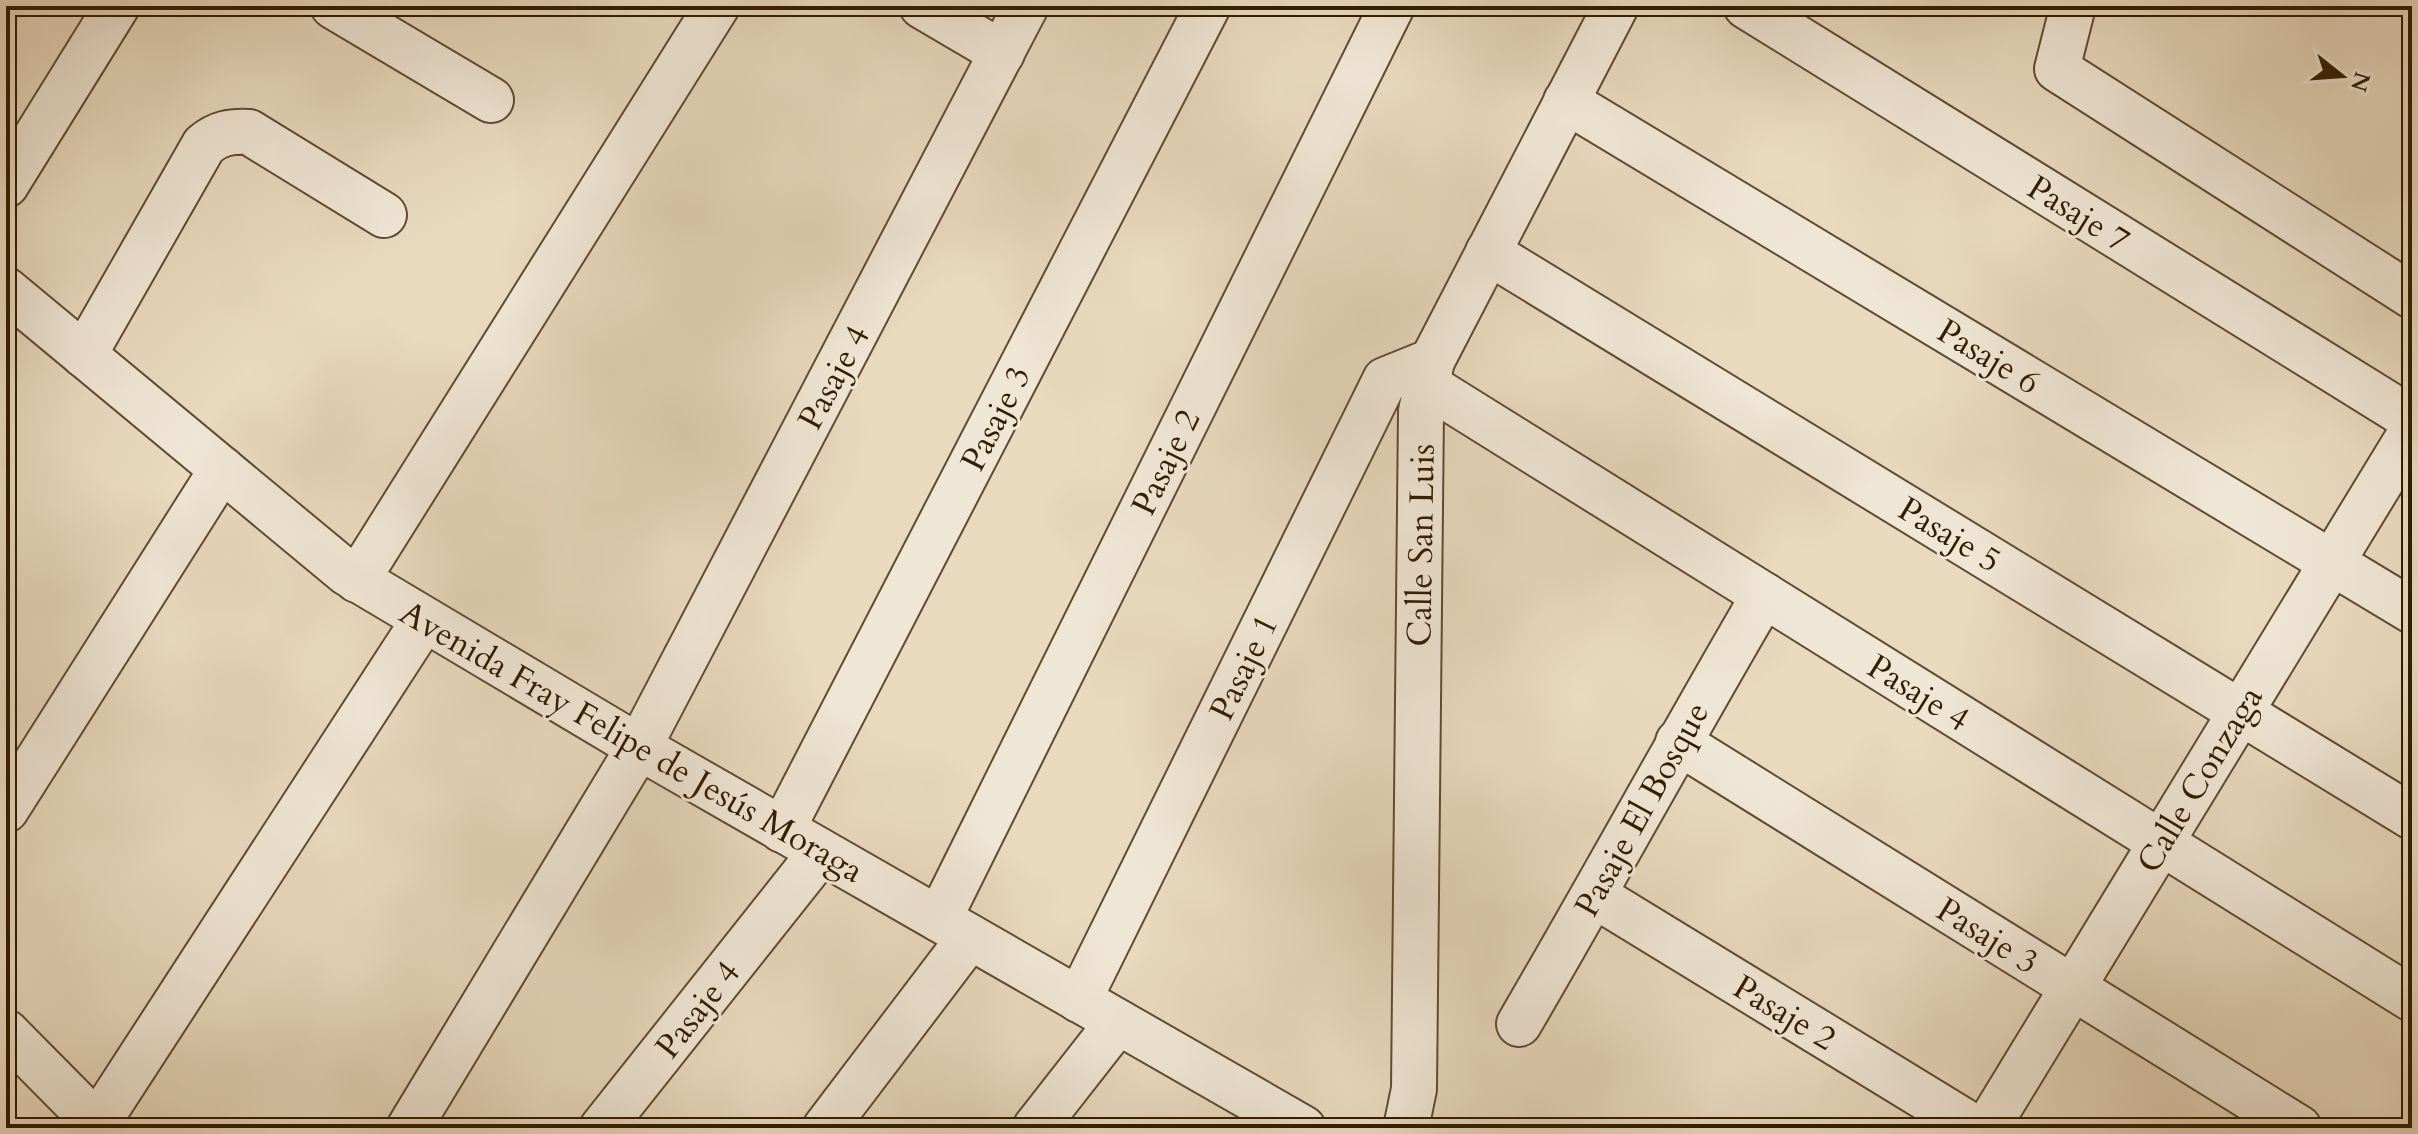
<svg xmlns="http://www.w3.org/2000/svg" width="2418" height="1134" font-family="Cardo,serif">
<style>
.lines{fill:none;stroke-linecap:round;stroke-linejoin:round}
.minor-casing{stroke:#5f4c30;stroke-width:48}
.minor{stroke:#f0e6d5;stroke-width:44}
.labels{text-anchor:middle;stroke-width:6;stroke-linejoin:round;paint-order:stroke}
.street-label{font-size:34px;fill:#311d00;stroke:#f0e6d5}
</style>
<rect width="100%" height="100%" fill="#e8d9bf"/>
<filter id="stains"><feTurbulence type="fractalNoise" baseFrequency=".0025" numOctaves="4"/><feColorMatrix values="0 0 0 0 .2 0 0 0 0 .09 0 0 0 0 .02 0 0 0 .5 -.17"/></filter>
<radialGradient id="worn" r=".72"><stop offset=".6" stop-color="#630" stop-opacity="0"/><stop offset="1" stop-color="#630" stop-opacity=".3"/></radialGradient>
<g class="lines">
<g class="minor-casing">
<g id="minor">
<path d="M333 6 491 100"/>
<path d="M922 6 1002 53"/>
<path d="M1746 6 2412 419"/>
<path d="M2073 6 2057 69 2412 296"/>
<path d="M1566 101 2412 611"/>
<path d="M6 185 117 6"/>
<path d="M1488 252 2412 817"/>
<path d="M6 290 347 573 639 747 1303 1128"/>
<path d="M84 355 204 145C218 133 231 131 249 132L384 215"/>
<path d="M1427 385 2412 999"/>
<path d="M357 580 717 6"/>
<path d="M1678 742 2299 1128"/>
<path d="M6 810 222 469"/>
<path d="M782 830 1208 6"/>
<path d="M1594 895 1975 1128"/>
<path d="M939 919 1392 6"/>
<path d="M1079 1000 1385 380 1432 361"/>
<path d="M1519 1024C1602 882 1681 737 1764 595"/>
<path d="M6 1032 101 1128"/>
<path d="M97 1124 424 620"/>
<path d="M409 1128 639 747 1026 6"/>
<path d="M602 1128 821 852"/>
<path d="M825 1128 970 937"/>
<path d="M1035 1128 1118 1022"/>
<path d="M1406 1128 1414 1089 1421 411 1432 361 1616 6"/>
<path d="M1987 1128 2412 431"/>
</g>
</g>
<use href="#minor" class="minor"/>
</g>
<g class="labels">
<g class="street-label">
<text transform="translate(2079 213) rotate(32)" y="12">Pasaje 7</text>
<text transform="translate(1989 356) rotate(31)" y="12">Pasaje 6</text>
<text transform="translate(833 377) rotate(-62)" y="12">Pasaje 4</text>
<text transform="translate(995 418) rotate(-63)" y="12">Pasaje 3</text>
<text transform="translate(1165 462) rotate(-64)" y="12">Pasaje 2</text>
<text transform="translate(1950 534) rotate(31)" y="12">Pasaje 5</text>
<text transform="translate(1420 545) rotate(-89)" y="12">Calle San Luis</text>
<text transform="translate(1243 667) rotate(-64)" y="12">Pasaje 1</text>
<text transform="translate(1919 692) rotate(32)" y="12">Pasaje 4</text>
<text transform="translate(632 741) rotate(30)" y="12">Avenida Fray Felipe de Jesús Moraga</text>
<text transform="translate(2199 779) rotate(-59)" y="12">Calle Conzaga</text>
<text transform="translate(1641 809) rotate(-61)" y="12">Pasaje El Bosque</text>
<text transform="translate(1988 935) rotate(32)" y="12">Pasaje 3</text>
<text transform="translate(697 1009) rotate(-52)" y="12">Pasaje 4</text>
<text transform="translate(1785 1012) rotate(31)" y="12">Pasaje 2</text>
</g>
</g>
<rect width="2418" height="1134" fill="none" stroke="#e8d9bf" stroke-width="32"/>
<rect x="8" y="8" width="2402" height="1118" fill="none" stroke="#311d00" stroke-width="4"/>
<rect x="16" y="16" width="2386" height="1102" fill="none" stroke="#311d00" stroke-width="2"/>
<g transform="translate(2342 76) rotate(107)" stroke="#f0e6d5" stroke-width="6" paint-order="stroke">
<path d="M0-6L14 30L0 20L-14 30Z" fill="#311d00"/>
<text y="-12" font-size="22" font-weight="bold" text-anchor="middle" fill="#311d00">N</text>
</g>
<rect width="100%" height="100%" filter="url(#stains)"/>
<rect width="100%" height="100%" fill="url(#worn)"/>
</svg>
